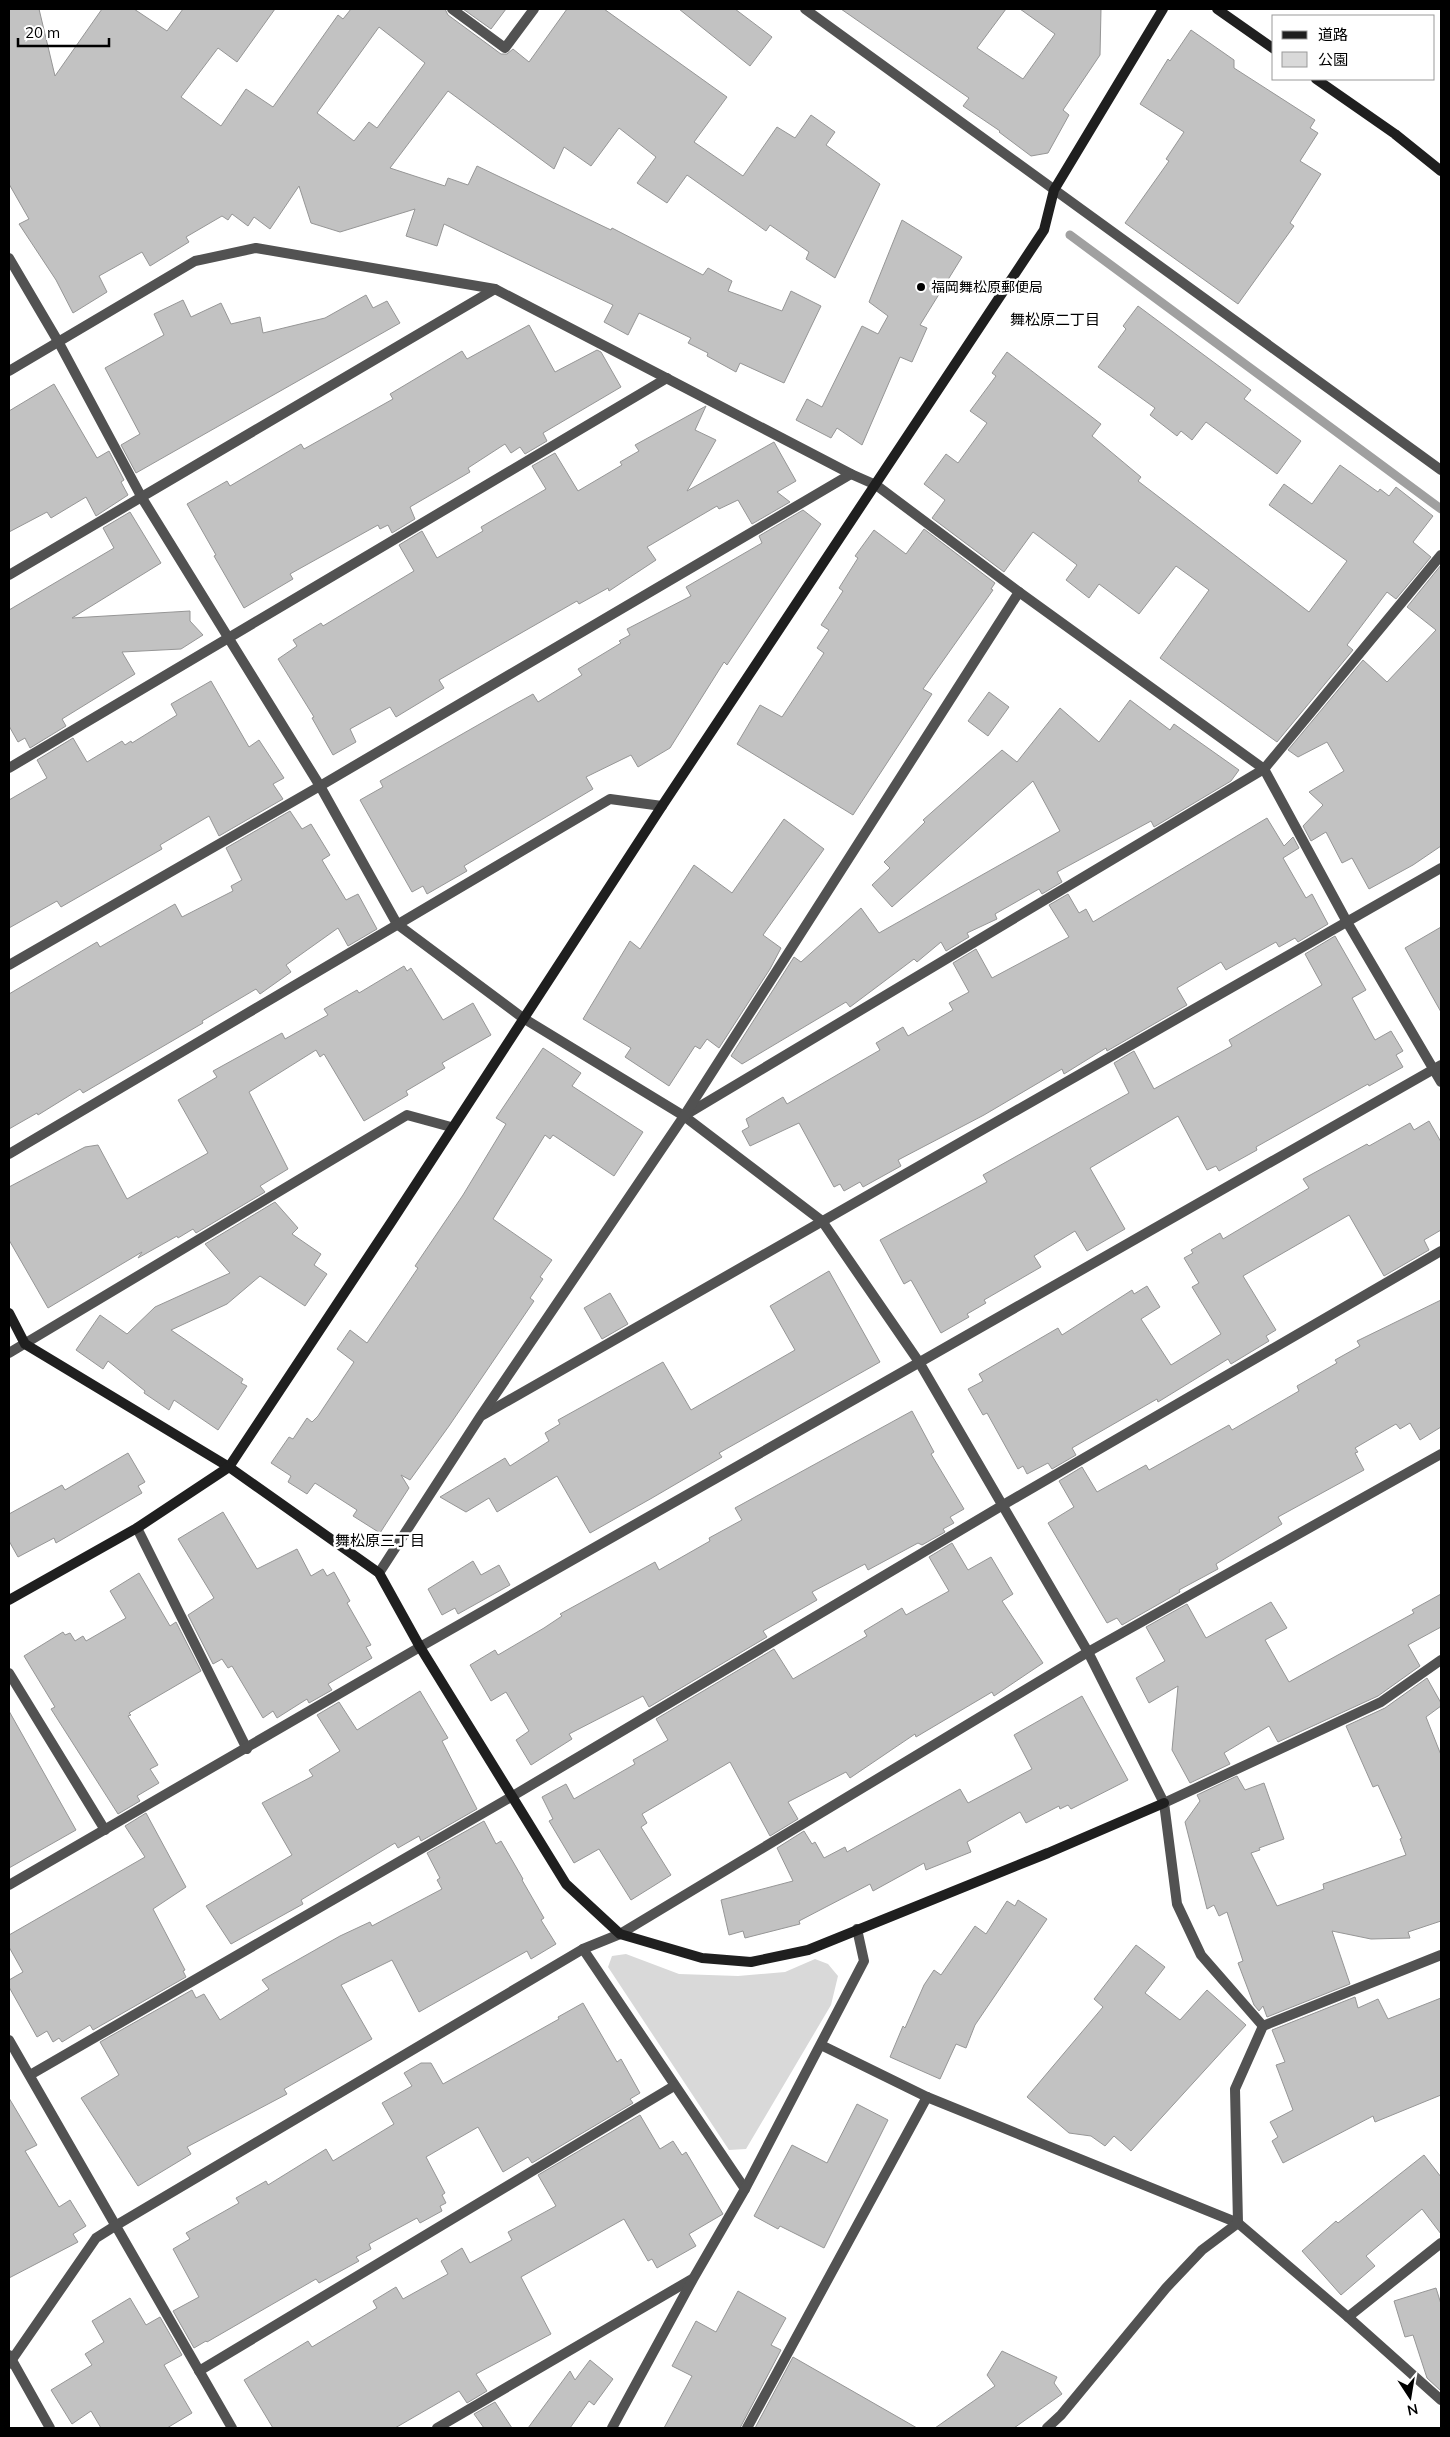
<svg xmlns="http://www.w3.org/2000/svg" width="1450" height="2437" font-family="Mulish,'Noto Sans JP',sans-serif">
<style>
.green{fill:#d9d9d9}
.lines{fill:none;stroke-linecap:round;stroke-linejoin:round}
.stream{stroke:#a0a0a0;stroke-width:9}
.building{fill:#c2c2c2;stroke:#969696;fill-rule:evenodd}
.street{stroke:#525252;stroke-width:10}
.secondary{stroke:#1f1f1f;stroke-width:10}
.poi-dot{fill:#000;stroke:#fff;stroke-width:2}
.labels{text-anchor:middle;stroke-width:5;stroke-linejoin:round;paint-order:stroke}
.poi-label{font-size:14px;fill:#000;stroke:#fff;text-anchor:start}
.neighbourhood-label{font-size:15px;fill:#000;stroke:#fff}
</style>
<rect width="100%" height="100%" fill="#fff"/>
<path class="green" d="M626 1954 679 1974 738 1976 785 1972 815 1959 828 1964 838 1976 831 2005 746 2149 729 2150 608 1967 612 1956Z"/>
<g class="lines">
<path class="stream" d="M1070 235 1441 509"/>
</g>
<g class="building">
<path d="M9 9H39L55 76 102 9H134L167 31 183 9H275L237 62 218 48 181 97 221 126 246 89 273 107 338 15 343 19 351 9H445L448 15 501 54H507L513 49 529 62 567 9H604L727 97 694 142 743 176 777 127 795 138 811 115 835 132 826 145 880 184 835 278 806 259 809 252 770 225 766 231 687 175 667 203 637 183 656 157 619 128 591 166 564 147 554 169 448 91 390 168 445 186 448 178 468 185 477 166 611 230 612 228 703 275 708 268 732 281 728 291 782 311 791 291 821 306 784 383 740 363 736 372 707 356 708 353 688 343 691 338 639 313 628 335 604 322 613 305 444 224 437 246 406 236 415 209 340 232 311 223 299 186 270 229 254 217 248 226 232 214 228 220 222 216 186 237 189 242 150 266 142 252 99 276 107 292 73 313 56 280 19 224 29 219 9 184ZM379 27 425 63 377 128 369 122 354 141 317 113Z"/>
<path d="M463 9H506L491 29Z"/>
<path d="M679 9H735L772 37 750 66Z"/>
<path d="M841 9H1006L977 48 1023 79 1055 34 1020 9H1101L1100 55 1063 110 1069 115 1048 153 1031 156 999 132 1000 131 963 106 969 98Z"/>
<path d="M1191 30 1234 60V68L1315 120 1310 128 1318 133 1300 161 1321 174 1290 223 1294 226 1238 304 1125 223 1169 161 1166 159 1184 132 1140 104 1168 59 1170 61Z"/>
<path d="M902 220 962 257 920 325 927 328 912 362 900 357 862 445 837 428 831 438 796 420 807 399 822 407 862 326 878 334 888 316 869 302Z"/>
<path d="M366 295 373 308 387 301 400 323 136 473 121 445 140 434 105 368 164 335 154 314 183 300 191 317 221 303 231 324 260 317 263 333 325 318Z"/>
<path d="M1138 306 1251 390 1244 399 1301 441 1277 474 1206 422 1192 440 1181 431 1177 436 1150 415 1155 408 1098 367 1126 329 1123 326Z"/>
<path d="M529 325 555 372 597 350 601 352 621 387 543 433 547 441 525 454 520 447 511 453 505 444 468 468 470 472 410 507 415 519 392 533 388 525 380 529 378 525 290 574 293 579 244 608 214 556 216 555 187 504 227 481 230 486 301 444 304 449 393 399 390 394 462 351 467 359Z"/>
<path d="M1007 352 1101 424 1092 436 1141 477 1138 481 1309 612 1347 561 1269 505 1284 484 1312 504 1340 465 1378 492 1380 489 1389 496 1396 487 1433 516 1413 542 1431 557 1396 599 1387 592 1347 645 1353 650 1277 742 1160 658 1209 590 1176 566 1139 614 1099 584 1089 598 1066 580 1077 565 1033 532 1004 572 932 518 945 500 924 484 946 454 958 463 987 423 970 411 996 376 992 373Z"/>
<path d="M54 384 97 458 109 451 124 480 121 482 128 495 96 516 86 497 51 518 47 512 9 532V411Z"/>
<path d="M706 406 695 430 716 440 687 491 774 442 796 481 777 492 790 502 752 524 738 500 719 509 717 506 647 547 656 560 609 591 608 588 579 604 577 601 439 680 444 688 396 717 390 707 350 729 356 742 333 755 312 718 314 717 278 659 297 646 293 640 321 623 323 626 414 571 399 545 422 531 437 558 483 531 481 527 546 489 532 466 555 453 578 491 622 465 620 462 639 451 635 445Z"/>
<path d="M803 510 821 524 727 665 724 662 670 748 638 767 631 755 586 777 593 789 464 866 467 871 427 894 423 886 412 892 360 800 383 787 380 781 506 709 533 694 538 702 582 675 578 669 621 643 619 641 630 635 627 629 691 596 686 587 762 543 759 536Z"/>
<path d="M130 512 161 563 72 618 190 611V621L203 635 181 649 122 652 135 674 62 719 66 726 30 748 25 738 18 742 9 726V610L114 548 103 528Z"/>
<path d="M924 529 995 583 991 589 993 590 923 689 932 694 853 815 737 744 760 705 782 717 824 653 817 648 829 630 821 625 843 591 839 588 858 558 855 556 874 530 906 554Z"/>
<path d="M1441 565V846L1413 865 1369 889 1352 858 1342 863 1326 832 1311 841 1303 826 1323 805 1309 792 1344 771 1327 742 1298 757 1288 750 1363 660 1387 682 1436 630 1407 607Z"/>
<path d="M211 681 249 747 259 740 284 778 273 784 283 799 219 836 209 816 160 845 162 849 61 907 57 901 9 928V800L47 778 37 760 73 738 87 762 122 741 125 745 131 741 132 743 177 715 171 704Z"/>
<path d="M989 692 1009 707 988 736 968 721Z"/>
<path d="M1130 700 1170 730 1174 724 1239 770 1231 781 1154 827 1151 821 1057 872 1062 882 1042 894 1039 889 995 914 997 919 967 933 969 937 946 951 941 942 917 962 914 959 850 1007 846 1002 742 1064 731 1056 794 957 801 962 861 908 879 933 1060 831 1033 781 892 907 872 885 890 868 884 862 925 822 923 820 1002 750 1017 762 1060 708 1099 742Z"/>
<path d="M290 811 302 829 311 824 330 855 322 860 346 900 358 894 377 929 348 946 338 928 286 965 291 972 260 994 256 989 202 1021 203 1023 83 1093 80 1089 38 1115 37 1113 9 1129V994L97 942 100 947 175 904 182 917 233 891 231 886 242 880 226 848Z"/>
<path d="M1267 818 1284 846 1293 837 1299 848 1283 858 1306 898 1312 894 1328 924 1298 942 1295 938 1279 947 1276 942 1226 970 1221 962 1177 988 1187 1005 1107 1051 1106 1048 1064 1074 1062 1069 984 1115 898 1160 901 1166 863 1187 860 1182 844 1191 840 1184 834 1187 799 1123 750 1146 742 1131 749 1127 746 1119 783 1097 787 1104 880 1050 876 1043 903 1027 908 1036 953 1010 949 1003 969 992 953 963 976 949 992 978 1069 937 1049 905 1068 894 1079 913 1086 909 1093 922Z"/>
<path d="M784 819 824 849 763 935 781 948 770 969 719 1048 707 1039 700 1049 695 1046 669 1086 625 1057 631 1048 583 1019 630 941 640 949 694 865 732 893Z"/>
<path d="M1441 927V1012L1405 948Z"/>
<path d="M1335 936 1366 990 1352 998 1375 1040 1391 1031 1403 1051 1396 1055 1403 1067 1369 1086 1368 1084 1256 1147 1257 1150 1219 1171 1216 1166 1207 1170 1178 1116 1090 1168 1125 1229 1087 1251 1075 1231 1034 1256 1041 1267 984 1300 986 1303 967 1314 969 1317 941 1333 911 1280 904 1284 880 1240 987 1182 983 1175 1129 1093 1114 1063 1134 1051 1154 1089 1232 1046 1229 1040 1322 985 1305 954Z"/>
<path d="M404 966 407 971 411 968 443 1020 473 1003 491 1035 442 1063 445 1068 406 1091 408 1095 364 1121 324 1054 320 1057 316 1050 249 1092 288 1169 260 1186 265 1192 196 1233 193 1229 178 1238 177 1236 138 1258 142 1252 48 1308 9 1240V1187L85 1147 98 1145 127 1199 208 1153 178 1100 217 1077 213 1071 282 1033 285 1039 328 1015 324 1009 357 990 359 993Z"/>
<path d="M543 1048 581 1073 572 1086 643 1132 614 1176 553 1135 550 1139 545 1135 493 1219 552 1260 540 1277 543 1279 530 1298 534 1301 449 1426 410 1480 401 1475 409 1488 380 1533 353 1516 357 1510 315 1483 307 1494 288 1482 291 1476 271 1463 289 1437 293 1439 307 1418 312 1422 318 1416 354 1362 337 1349 350 1330 367 1343 418 1268 415 1266 463 1195 506 1124 496 1118Z"/>
<path d="M1429 1121 1441 1142V1230L1424 1240 1429 1250 1384 1276 1349 1215 1243 1276 1276 1330 1266 1336 1269 1341 1231 1364 1228 1359 1158 1402 1157 1399 1072 1448 1076 1455 1052 1469 1048 1463 1027 1474 1023 1466 1018 1469 987 1413 983 1415 968 1389 983 1381 979 1374 1058 1328 1062 1335 1132 1290 1134 1294 1147 1286 1160 1307 1141 1319 1171 1365 1221 1334 1192 1287 1199 1283 1184 1258 1193 1253 1191 1250 1220 1233 1223 1239 1309 1188 1303 1179 1367 1144 1369 1146 1410 1123 1414 1130Z"/>
<path d="M275 1202 298 1228 292 1234 321 1254 314 1265 327 1274 305 1306 260 1276 227 1304 171 1330 243 1379 241 1383 247 1386 218 1430 174 1400 169 1410 144 1393 145 1391 108 1361 103 1369 76 1350 100 1315 127 1334 155 1307 230 1273 205 1244Z"/>
<path d="M829 1271 880 1362 719 1453 722 1457 652 1498 590 1533 557 1476 497 1512 489 1498 466 1512 440 1497 505 1458 510 1466 549 1441 545 1433 560 1424 558 1420 663 1362 691 1410 762 1369 795 1350 770 1306Z"/>
<path d="M610 1293 628 1324 602 1339 584 1308Z"/>
<path d="M1441 1300V1427L1420 1440 1410 1423 1400 1429 1396 1424 1355 1448 1358 1452 1355 1453 1364 1470 1278 1517 1282 1524 1216 1564 1218 1569 1179 1590 1180 1592 1122 1625 1117 1618 1107 1623 1048 1523 1074 1507 1059 1481 1082 1467 1097 1492 1146 1465 1149 1470 1229 1425 1232 1430 1299 1391 1297 1386 1337 1363 1335 1360 1360 1346 1357 1341Z"/>
<path d="M912 1411 934 1452 931 1454 964 1509 950 1517 954 1523 943 1529 945 1532 922 1545 918 1543 868 1570 865 1564 812 1592 817 1600 763 1631 767 1637 649 1707 643 1696 569 1734 572 1739 531 1765 516 1740 529 1731 506 1692 491 1701 470 1665 495 1650 498 1655 544 1628 562 1616 560 1614 655 1562 659 1570 710 1541 709 1538 742 1520 735 1508Z"/>
<path d="M128 1453 145 1482 138 1486 142 1493 56 1543 54 1538 18 1557 9 1541V1514L62 1485 65 1490Z"/>
<path d="M223 1512 257 1569 297 1549 311 1576 323 1569 327 1576 334 1572 350 1601 347 1603 371 1645 366 1647 372 1658 328 1684 332 1690 309 1703 307 1699 277 1718 273 1711 263 1718 232 1666 228 1668 222 1659 213 1664 188 1615 214 1598 178 1539Z"/>
<path d="M952 1543 968 1570 991 1557 1013 1594 1002 1601 1043 1663 994 1696 992 1692 916 1737 915 1734 850 1778 846 1772 788 1802 798 1819 770 1836 730 1762 642 1814 647 1823 641 1827 671 1875 631 1900 599 1849 574 1863 549 1821 553 1819 542 1797 566 1784 574 1799 635 1764 633 1760 668 1740 656 1719 774 1649 793 1679 867 1636 864 1631 902 1608 906 1615 949 1591 929 1557Z"/>
<path d="M473 1561 481 1575 499 1565 510 1585 458 1614 455 1608 442 1615 428 1589Z"/>
<path d="M139 1573 170 1626 176 1622 201 1671 129 1713 131 1715 128 1716 158 1765 150 1769 159 1783 137 1796 140 1801 118 1814 51 1709 55 1707 24 1656 63 1632 65 1635 70 1633 75 1641 83 1636 86 1641 126 1618 110 1591Z"/>
<path d="M1441 1594V1627L1408 1645 1420 1666 1378 1696 1278 1742 1269 1726 1224 1753 1230 1764 1190 1783 1172 1750 1178 1686 1149 1703 1136 1678 1165 1661 1146 1627 1187 1604 1206 1638 1271 1602 1287 1628 1265 1640 1289 1682 1414 1613 1412 1610Z"/>
<path d="M1427 1678 1441 1703V1706L1426 1717 1441 1755V1921L1408 1932 1410 1938 1371 1939 1332 1931 1350 1984 1267 2017 1263 2006 1259 2011 1254 2005 1238 1963 1243 1961 1227 1912 1219 1916 1214 1905 1207 1909 1185 1822 1200 1801 1197 1795 1237 1776 1245 1790 1264 1783 1284 1839 1259 1848 1260 1850 1251 1853 1277 1906 1324 1889 1323 1884 1406 1855 1400 1839 1402 1838 1378 1785 1373 1787 1346 1726 1385 1708Z"/>
<path d="M420 1691 448 1738 442 1741 477 1809 421 1841 419 1836 398 1848 395 1843 301 1900 303 1904 231 1944 206 1906 292 1855 262 1803 313 1776 309 1770 340 1751 317 1715 339 1702 357 1730Z"/>
<path d="M1082 1696 1128 1780 1071 1809 1068 1805 1060 1809 1059 1806 1026 1823 1020 1812 967 1842 971 1852 926 1870 924 1863 873 1891 870 1884 799 1921 800 1924 745 1938 743 1931 729 1935 721 1900 793 1881 777 1848 804 1831 812 1844 815 1842 824 1858 845 1847 847 1852 960 1789 968 1803 1032 1769 1014 1735Z"/>
<path d="M9 1711 76 1830 9 1868Z"/>
<path d="M146 1813 186 1887 153 1909 185 1970 183 1971 186 1977 93 2030 90 2025 62 2042 59 2038 53 2042 47 2031 37 2037 9 1987V1980L23 1972 9 1947V1935L145 1857 125 1826Z"/>
<path d="M484 1821 496 1844 501 1841 523 1879 522 1880 544 1918 541 1920 556 1944 531 1959 527 1951 419 2012 392 1960 341 1985 372 2039 284 2089 287 2094 187 2147 191 2154 138 2186 81 2098 119 2075 100 2042 192 1990 196 1998 204 1994 220 2020 269 1989 262 1980 340 1936 370 1922 372 1926 442 1889 437 1880 440 1878 427 1853Z"/>
<path d="M1018 1900 1047 1919 975 2025 966 2048 956 2044 940 2079 890 2057 903 2026 905 2028 924 1985 934 1970 941 1975 975 1926 986 1934 1007 1901 1015 1906Z"/>
<path d="M1136 1945 1165 1967 1145 1993 1180 2020 1207 1990 1246 2025 1131 2151 1114 2136 1105 2146 1091 2136 1069 2133 1027 2097 1103 2007 1094 1999Z"/>
<path d="M1355 1997 1358 2008 1378 1999 1388 2019 1441 1998V2095L1375 2122 1373 2116 1283 2163 1272 2141 1278 2137 1270 2122 1293 2110 1276 2065 1285 2062 1272 2030Z"/>
<path d="M583 2003 617 2062 621 2059 640 2093 630 2099 633 2103 532 2163 528 2157 503 2172 478 2127 426 2157 445 2193 442 2195 446 2203 440 2206 442 2211 420 2223 417 2218 369 2244 371 2249 356 2257 359 2261 319 2283 316 2279 207 2342 206 2341 194 2348 173 2311 199 2297 173 2249 190 2239 186 2233 239 2203 236 2198 266 2181 268 2185 326 2149 333 2161 394 2124 382 2103 412 2086 404 2073 421 2063H431L443 2084 559 2019 558 2017Z"/>
<path d="M9 2098 37 2145 25 2151 59 2207 70 2200 86 2226 73 2234 78 2242 9 2278Z"/>
<path d="M857 2104 888 2120 824 2248 780 2226 778 2229 754 2216 792 2145 827 2163Z"/>
<path d="M640 2115 660 2149 673 2141 682 2155 686 2152 723 2214 689 2234 696 2246 657 2268 652 2259 648 2261 624 2219 521 2277 551 2334 476 2374 487 2391 467 2403 459 2391 395 2428H273L244 2380 308 2341 312 2347 377 2308 373 2301 396 2287 403 2299 448 2274 441 2261 462 2248 470 2263 512 2240 508 2232 556 2206 538 2175Z"/>
<path d="M1424 2155 1441 2177V2234L1422 2209 1366 2256 1375 2266 1341 2295 1302 2251 1336 2221 1338 2223Z"/>
<path d="M1436 2288 1441 2304V2391L1427 2378 1413 2335 1405 2337 1394 2301Z"/>
<path d="M738 2291 786 2318 771 2345 781 2350 740 2428H664L692 2376 672 2366 696 2321 716 2332Z"/>
<path d="M130 2298 146 2325 160 2317 182 2355 164 2365 192 2413 167 2428H101L91 2411 72 2424 51 2390 92 2365 85 2354 104 2342 92 2321Z"/>
<path d="M1002 2351 1057 2377 1054 2383 1062 2394 1014 2428H935L995 2386 987 2375Z"/>
<path d="M793 2357 917 2428H755Z"/>
<path d="M590 2360 613 2379 594 2405 589 2401 570 2428H528L570 2371 575 2380Z"/>
<path d="M495 2402 512 2428H484L474 2414Z"/>
</g>
<g class="lines">
<g class="street">
<path d="M452 9 505 48 534 9"/>
<path d="M805 9 1441 470"/>
<path d="M9 258 59 343 142 498 320 786 397 924 523 1018 684 1116 822 1221 919 1362 1088 1652 1164 1803 1177 1904 1201 1955 1263 2026"/>
<path d="M9 371 195 261 256 248 495 289 851 474 876 485 1019 592 1264 769 1347 922 1441 1082"/>
<path d="M9 575 495 289"/>
<path d="M9 768 667 378"/>
<path d="M9 965 320 786 851 474"/>
<path d="M687 1114 1264 769 1441 555"/>
<path d="M9 1154 610 799 662 806"/>
<path d="M9 1353 407 1115 451 1127"/>
<path d="M483 1415 1441 868"/>
<path d="M137 1528 247 1749"/>
<path d="M379 1573 480 1417 684 1116 1019 592"/>
<path d="M9 1673 105 1830"/>
<path d="M1164 1803 1381 1702 1441 1660"/>
<path d="M9 1885 420 1647 1441 1065"/>
<path d="M583 1949 745 2189"/>
<path d="M9 2040 232 2428"/>
<path d="M821 2045 927 2097 1238 2223 1348 2317"/>
<path d="M30 2075 511 1797 1003 1505 1441 1251"/>
<path d="M1238 2223 1235 2089 1263 2026 1441 1955"/>
<path d="M1441 2243 1348 2317 1441 2400"/>
<path d="M9 2355 50 2428"/>
<path d="M9 2364 96 2238 115 2226 583 1949 620 1934 1088 1652 1441 1454"/>
<path d="M199 2371 674 2086"/>
<path d="M437 2428 692 2279"/>
<path d="M612 2428 693 2279 745 2189 864 1961 857 1929"/>
<path d="M747 2428 927 2097"/>
<path d="M1047 2428 1061 2415 1166 2288 1202 2250 1238 2223"/>
</g>
<g class="secondary">
<path d="M1217 9 1274 49"/>
<path d="M1316 79 1395 134 1441 171"/>
<path d="M9 1313 25 1344 229 1467 379 1573 420 1647 566 1884 620 1934 702 1958 751 1962 808 1950 1048 1853 1164 1803"/>
<path d="M9 1600 137 1528 229 1467 392 1221 662 806 1044 230 1054 190 1163 9"/>
</g>
</g>
<circle class="poi-dot" cx="921" cy="287" r="5"/>
<g class="labels">
<g class="poi-label">
<text x="931" y="292">福岡舞松原郵便局</text>
</g>
<g class="neighbourhood-label">
<text x="1055" y="325">舞松原二丁目</text>
<text x="380" y="1546">舞松原三丁目</text>
</g>
</g>
<rect width="1450" height="2437" fill="none" stroke="#000000" stroke-width="20"/>
<rect x="1272" y="15" width="162" height="65" fill="#ffffff" stroke="#999999"/>
<rect x="1282" y="31" width="25" height="8" fill="#1f1f1f" stroke="#999999"/>
<text x="1318" y="40" font-size="15" fill="#000000">道路</text>
<rect x="1282" y="52" width="25" height="15" fill="#d9d9d9" stroke="#999999"/>
<text x="1318" y="65" font-size="15" fill="#000000">公園</text>
<g transform="translate(1410 2397) rotate(168)" stroke="#ffffff" stroke-width="4" paint-order="stroke">
<path d="M0-4L9 19L0 12L-9 19Z" fill="#000000"/>
<text y="-8" font-size="14" font-weight="bold" text-anchor="middle" fill="#000000">N</text>
</g>
<path d="M18 38v8h91v-8" fill="none" stroke="#000000" stroke-width="2.5"/>
<text x="25" y="38" font-size="15" fill="#000000" stroke="#ffffff" stroke-width="4" paint-order="stroke">20 m</text>
</svg>
